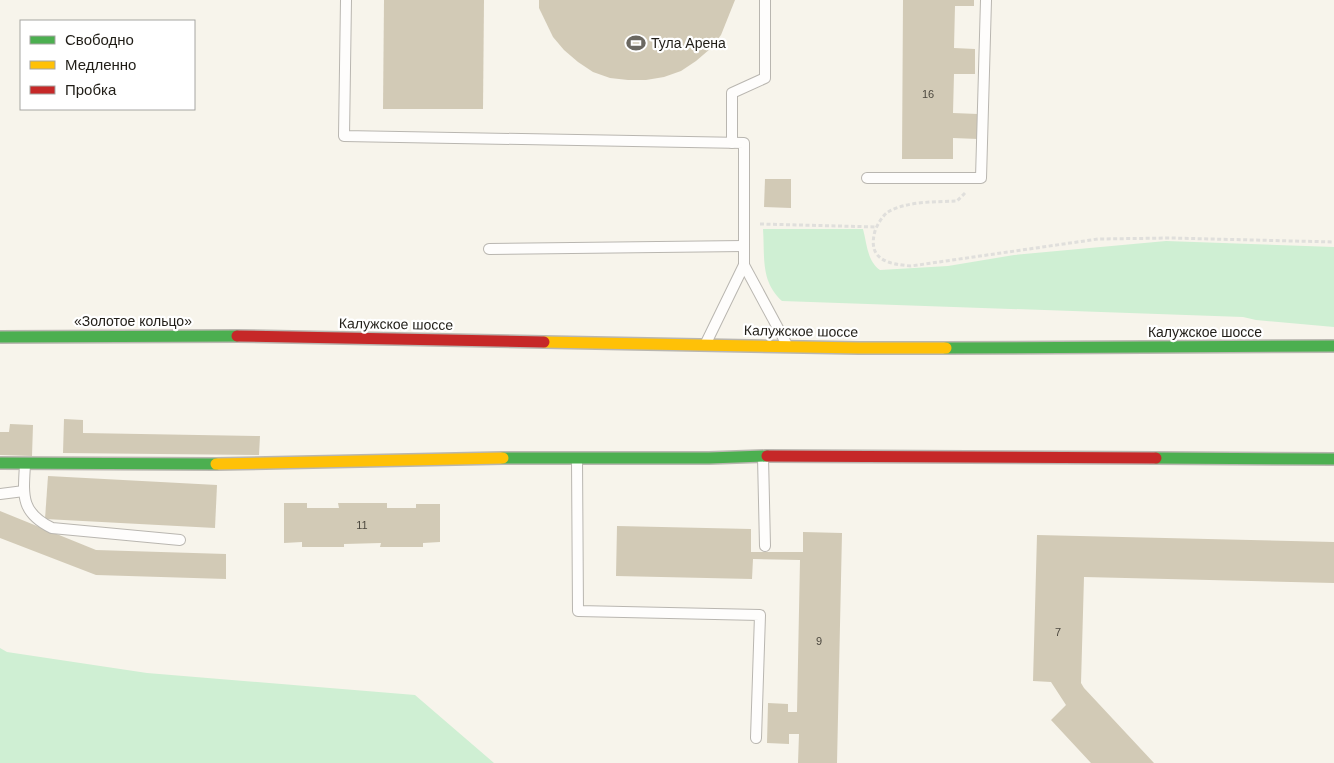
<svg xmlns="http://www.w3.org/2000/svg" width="1334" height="763" font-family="Arial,sans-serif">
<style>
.green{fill:#cfefd3}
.building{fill:#d2cab6}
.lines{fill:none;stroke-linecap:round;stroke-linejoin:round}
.lane-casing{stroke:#b9b6b0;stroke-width:12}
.fast-casing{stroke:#b9b6b0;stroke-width:14}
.slow-casing{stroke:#b9b6b0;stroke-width:14}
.jam-casing{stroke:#b9b6b0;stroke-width:14}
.path{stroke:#e0dfdc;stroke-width:3;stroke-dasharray:4 2.5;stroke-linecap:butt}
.lane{stroke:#fefdfc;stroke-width:10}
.fast{stroke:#4caf50;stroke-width:11}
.slow{stroke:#ffc107;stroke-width:11}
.jam{stroke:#c62828;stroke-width:11}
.labels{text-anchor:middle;stroke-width:4.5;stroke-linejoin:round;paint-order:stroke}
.number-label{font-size:11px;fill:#4c483f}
.poi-label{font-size:14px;fill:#201d17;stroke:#fff;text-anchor:start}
.street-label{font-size:14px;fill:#201d17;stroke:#fff}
</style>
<rect width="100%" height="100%" fill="#f7f4eb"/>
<g class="green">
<path d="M763 229H863C867 244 867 261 880 270L948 266 1014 255 1166 241 1334 247V327L1256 320 1243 317 782 301C760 281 765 256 763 229Z"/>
<path d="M0 648 7 652 147 673 415 695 494 763H0Z"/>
</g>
<g class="building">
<path d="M384 0H484L483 109H383Z"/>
<path d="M539 0H735L721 35 710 49 696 61 681 71 664 77 646 80H628L610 78 593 72 578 62 564 50 553 37 539 8Z"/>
<path d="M903 0H974V6H955L954 48 975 49V74H954L953 113 978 114V139L953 138V159H902Z"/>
<path d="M765 179H791V208L764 207Z"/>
<path d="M64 419 83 420V433L260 436 259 455 63 453Z"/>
<path d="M10 424 33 425 32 456 0 455V432H9Z"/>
<path d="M48 476 217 485 215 528 45 519Z"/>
<path d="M284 503H307V508H339L338 503H387V508H416V504H440V542L423 543V547H380L381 543 344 544V547H302V542L284 543Z"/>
<path d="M0 511 96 550 226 554V579L96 575 0 538Z"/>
<path d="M617 526 751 529V552H803V532L842 533 837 763H798L799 734H789V744L767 743 768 703 788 704V712H797L800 560 753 559 752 579 616 576Z"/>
<path d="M1037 535 1334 542V583L1084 577 1081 683 1084 688 1154 763H1091L1051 720 1066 705 1051 682 1033 681Z"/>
</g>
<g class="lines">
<g class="lane-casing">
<g id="lane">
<path d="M346 0 344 136 744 143V265L706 343"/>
<path d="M732 143V93L765 78V0"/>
<path d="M867 178H981L986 0"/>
<path d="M489 249 744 246"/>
<path d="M744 265 786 343"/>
<path d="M763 457 765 546"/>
<path d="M577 459 578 611 760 615 756 738"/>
<path d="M25 465C23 496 21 513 52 528L180 540"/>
<path d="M0 494 24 491"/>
</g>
</g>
<g class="fast-casing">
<g id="fast">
<path d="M0 337 237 336"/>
<path d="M946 348 1334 346"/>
<path d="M503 458H709L767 456"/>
<path d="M1156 458 1334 459"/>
<path d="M0 463 216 464"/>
</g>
</g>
<g class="slow-casing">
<g id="slow">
<path d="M544 342 859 348H946"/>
<path d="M216 464 503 458"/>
</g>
</g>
<g class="jam-casing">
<g id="jam">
<path d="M237 336 544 342"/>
<path d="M767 456 1156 458"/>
</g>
</g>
<g class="path">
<path d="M965 193 957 201C936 202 906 201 888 212 883 215 877 225 875 231 867 260 888 264 911 266L1098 239 1171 238 1334 242"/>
<path d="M760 224 877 227"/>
</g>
<use href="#lane" class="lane"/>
<use href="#fast" class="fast"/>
<use href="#slow" class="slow"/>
<use href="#jam" class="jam"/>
</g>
<defs>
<g id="stadium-bare" transform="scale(1.5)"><path d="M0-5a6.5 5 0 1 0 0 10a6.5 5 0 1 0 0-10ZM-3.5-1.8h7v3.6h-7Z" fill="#6b6861" stroke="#fff" stroke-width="2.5" paint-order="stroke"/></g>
</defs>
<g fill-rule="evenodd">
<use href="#stadium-bare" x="636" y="43"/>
</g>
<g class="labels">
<g class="number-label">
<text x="928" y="98">16</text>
<text x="362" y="529">11</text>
<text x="1058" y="636">7</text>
<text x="819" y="645">9</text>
</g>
<g class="poi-label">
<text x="651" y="48">Тула Арена</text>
</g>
<g class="street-label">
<text x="133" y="326">«Золотое кольцо»</text>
<text transform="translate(396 324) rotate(1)" y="5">Калужское шоссе</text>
<text transform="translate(801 331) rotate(1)" y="5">Калужское шоссе</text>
<text x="1205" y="337">Калужское шоссе</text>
</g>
</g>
<rect x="20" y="20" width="175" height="90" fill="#ffffff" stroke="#a6a5a2"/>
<rect x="30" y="36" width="25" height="8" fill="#4caf50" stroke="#a6a5a2"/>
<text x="65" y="45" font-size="15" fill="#201d17">Свободно</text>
<rect x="30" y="61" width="25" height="8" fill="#ffc107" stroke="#a6a5a2"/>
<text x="65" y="70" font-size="15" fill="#201d17">Медленно</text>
<rect x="30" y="86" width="25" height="8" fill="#c62828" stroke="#a6a5a2"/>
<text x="65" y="95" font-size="15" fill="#201d17">Пробка</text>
</svg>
